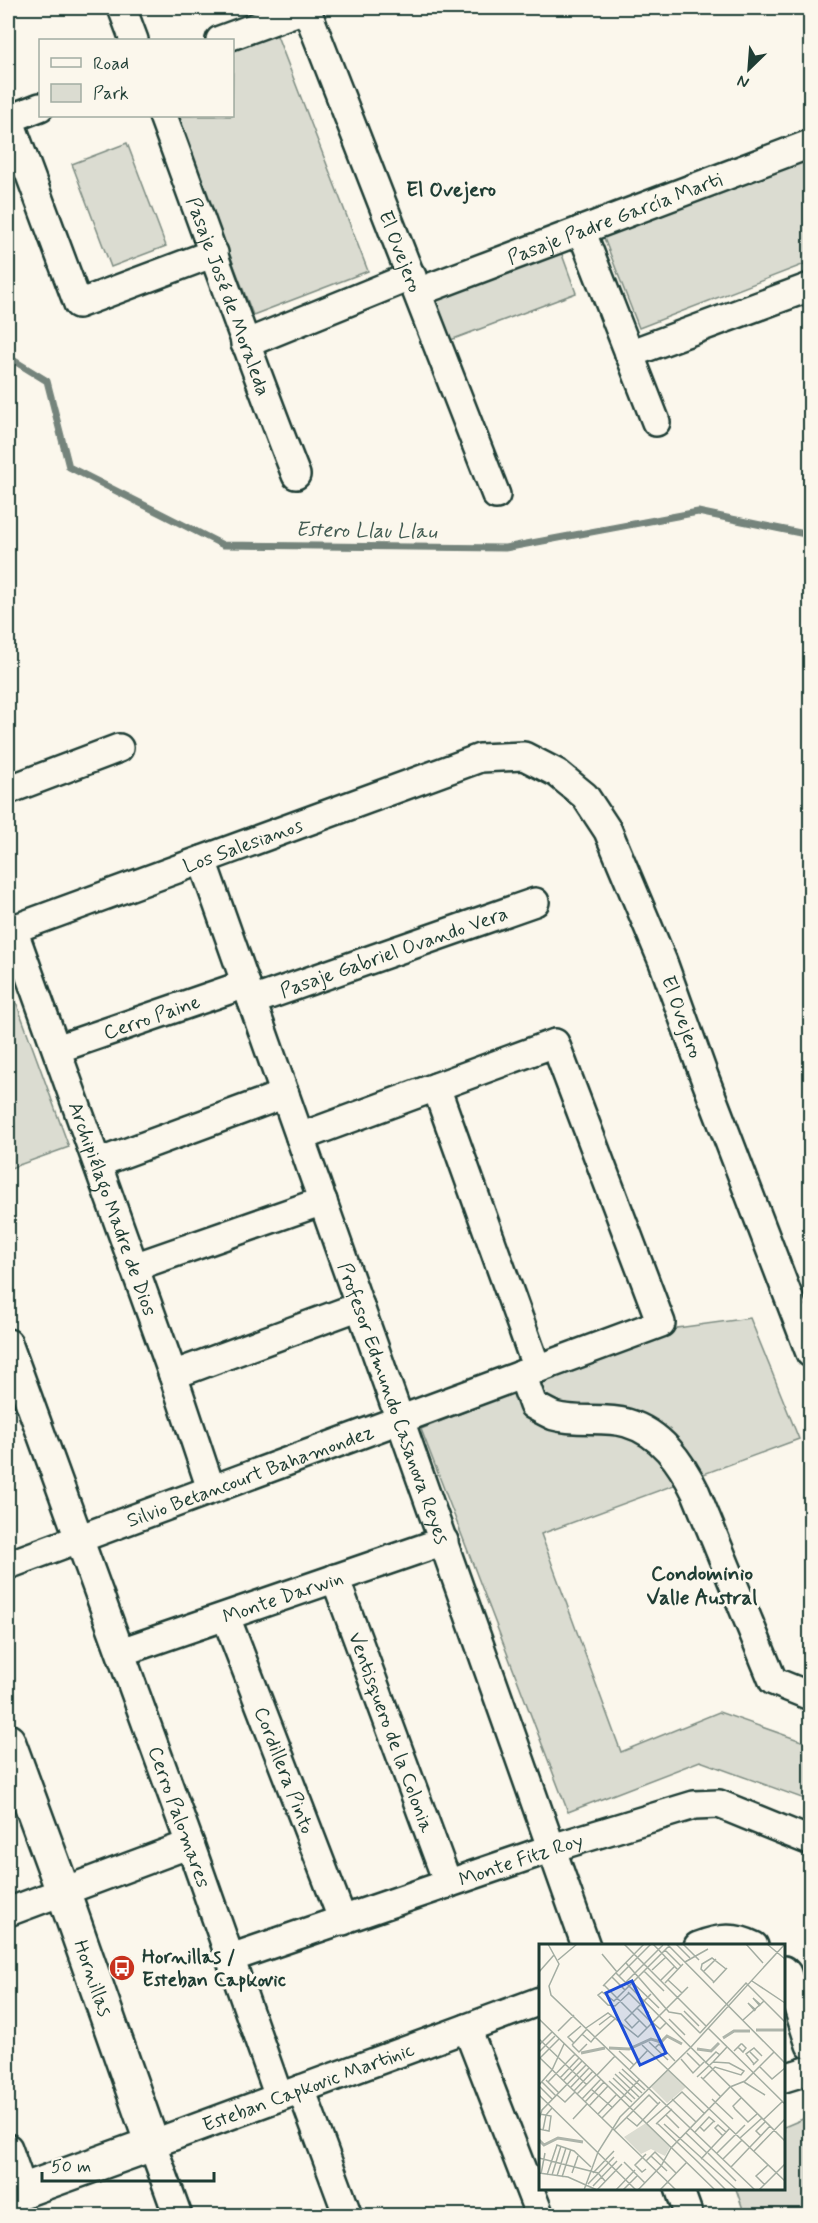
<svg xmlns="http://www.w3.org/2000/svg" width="818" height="2223" font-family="Mynerve,sans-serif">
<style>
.green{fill:#dbdcd1;stroke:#7d8c82;stroke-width:1.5}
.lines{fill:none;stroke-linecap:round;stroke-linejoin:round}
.stream{stroke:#74847b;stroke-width:7}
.street-casing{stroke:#1f3d34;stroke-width:32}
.secondary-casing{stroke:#1f3d34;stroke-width:38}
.street{stroke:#fbf7ec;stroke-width:27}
.secondary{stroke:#fbf7ec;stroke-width:33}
.labels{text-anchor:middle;stroke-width:6;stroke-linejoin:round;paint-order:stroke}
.street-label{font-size:20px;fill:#1f3d34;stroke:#fbf7ec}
.poi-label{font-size:20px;font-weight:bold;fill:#1f3d34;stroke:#fbf7ec;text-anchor:start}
.neighbourhood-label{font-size:21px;font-weight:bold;fill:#1f3d34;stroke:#fbf7ec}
.water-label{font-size:21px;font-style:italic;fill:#425b52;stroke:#fbf7ec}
.inset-river{fill:none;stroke:#adb4aa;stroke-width:3}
.inset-road{fill:none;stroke:#a3ada2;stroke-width:1.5}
.view{fill:#1d4ed8;fill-opacity:0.15;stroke:#1d4ed8;stroke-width:3}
.inset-edge{fill:none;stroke:#1f3d34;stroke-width:3}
</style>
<rect width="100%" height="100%" fill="#fbf7ec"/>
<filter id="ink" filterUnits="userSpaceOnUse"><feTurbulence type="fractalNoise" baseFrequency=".0167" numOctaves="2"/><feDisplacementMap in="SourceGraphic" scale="12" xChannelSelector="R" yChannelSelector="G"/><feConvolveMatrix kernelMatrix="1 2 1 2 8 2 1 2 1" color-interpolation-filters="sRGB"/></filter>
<g filter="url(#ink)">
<g class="green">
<path d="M276 33 368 271 253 315 176 116H232L233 49Z"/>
<path d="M127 143 166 246 111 267 72 164Z"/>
<path d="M810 153V262L639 328 602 233Z"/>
<path d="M560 249 576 293 448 341 432 297Z"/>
<path d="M8 980 69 1147 8 1169Z"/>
<path d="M750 1318 799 1439 541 1534 621 1752 719 1712 810 1744V1801L700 1761 568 1812 421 1429 677 1328Z"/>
<path d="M810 2116V2215H745L736 2189 784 2188V2127Z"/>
</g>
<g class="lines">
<path class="stream" d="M8 357 47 381 69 467 223 545 505 548 698 512 810 535"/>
<g class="street-casing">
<g id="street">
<path d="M122 8 134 40"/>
<path id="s1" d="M306 8 496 495"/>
<path d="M220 40 307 8"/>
<path d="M8 116 78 304 214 253"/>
<path id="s2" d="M163 116C207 235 249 356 296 475"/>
<path d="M9 119 40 107"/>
<path d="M581 230 656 422"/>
<path id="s3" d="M418 292 810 144"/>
<path d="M245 344 412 276"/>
<path d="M629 354 810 287"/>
<path d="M8 790 119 748"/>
<path id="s4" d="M202 860 586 1946"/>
<path id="s5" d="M13 929 173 1375 211 1489"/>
<path id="s6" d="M8 931 480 758 524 756 557 773 585 796 608 831 663 962 704 1076 810 1353"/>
<path id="s7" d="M252 1001 535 902"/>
<path id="s8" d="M57 1049 246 984"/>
<path d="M436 1087 537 1369"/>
<path d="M98 1163 285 1094"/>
<path d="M134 1267 323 1201"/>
<path id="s9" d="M8 1343 190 1844 279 2097"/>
<path d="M522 1374 533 1405C540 1409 547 1413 554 1416 577 1423 604 1416 627 1423 661 1433 681 1462 696 1493L773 1681 810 1696"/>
<path d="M173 1375 360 1306"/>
<path id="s10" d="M8 1565 661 1323 555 1043 300 1137"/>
<path id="s11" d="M335 1578 448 1884"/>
<path id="s12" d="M226 1617 343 1921"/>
<path id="s13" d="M121 1652 444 1541"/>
<path d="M8 1912 190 1844"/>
<path d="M698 1946C719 1938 735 1936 754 1946"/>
<path id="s14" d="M231 1958 552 1848 694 1805 719 1804 810 1841"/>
<path d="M784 1970 787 1973 810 2045"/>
<path d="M467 2028 540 2216"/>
<path d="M784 2078 810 2070"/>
<path d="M301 2089 348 2216"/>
<path d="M8 2148 23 2191"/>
<path d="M679 2188 689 2216"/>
<path id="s15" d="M178 2216 152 2144 540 2001"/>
</g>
</g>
<g class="secondary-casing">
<g id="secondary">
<path id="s16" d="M8 1741 63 1891 152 2144 8 2196"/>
</g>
</g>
<use href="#street" class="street"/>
<use href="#secondary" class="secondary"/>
</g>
</g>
<defs>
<g id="bus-disc" transform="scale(1.35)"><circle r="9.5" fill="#c8321e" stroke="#fbf7ec"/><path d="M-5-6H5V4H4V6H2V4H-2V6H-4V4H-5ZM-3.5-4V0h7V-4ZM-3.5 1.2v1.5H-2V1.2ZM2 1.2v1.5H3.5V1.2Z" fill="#fff"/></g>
</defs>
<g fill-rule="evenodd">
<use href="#bus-disc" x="122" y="1968"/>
</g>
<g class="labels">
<g class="street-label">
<text dy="7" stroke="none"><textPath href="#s3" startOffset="210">Pasaje Padre García Marti</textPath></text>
<text dy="7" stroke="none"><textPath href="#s1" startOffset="261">El Ovejero</textPath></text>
<text dy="7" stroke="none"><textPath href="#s2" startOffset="192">Pasaje José de Moraleda</textPath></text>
<text dy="7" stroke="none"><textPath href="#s6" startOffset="250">Los Salesianos</textPath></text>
<text dy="7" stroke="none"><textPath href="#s7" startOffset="150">Pasaje Gabriel Ovando Vera</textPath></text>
<text dy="7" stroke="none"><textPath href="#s8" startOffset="100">Cerro Paine</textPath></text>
<text dy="7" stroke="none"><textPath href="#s6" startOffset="862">El Ovejero</textPath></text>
<text dy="7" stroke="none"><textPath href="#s5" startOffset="297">Archipiélago Madre de Dios</textPath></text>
<text dy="7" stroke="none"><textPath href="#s4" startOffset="576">Profesor Edmundo Casanova Reyes</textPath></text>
<text dy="7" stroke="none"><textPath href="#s10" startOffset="258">Silvio Betancourt Bahamondez</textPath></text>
<text dy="7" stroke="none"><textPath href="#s13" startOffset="171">Monte Darwin</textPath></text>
<text dy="7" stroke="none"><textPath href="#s11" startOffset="164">Ventisquero de la Colonia</textPath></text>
<text dy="7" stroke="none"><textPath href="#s12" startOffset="164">Cordillera Pinto</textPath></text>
<text dy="7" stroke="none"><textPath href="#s9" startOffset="504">Cerro Palomares</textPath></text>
<text dy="7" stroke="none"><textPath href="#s14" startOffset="306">Monte Fitz Roy</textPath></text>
<text dy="7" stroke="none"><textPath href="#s16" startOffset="252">Hornillas</textPath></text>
<text dy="7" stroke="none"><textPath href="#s15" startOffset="243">Esteban Capkovic Martinic</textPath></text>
</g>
<g class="poi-label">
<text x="142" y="1963">Hornillas /<tspan x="142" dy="23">Esteban Capkovic</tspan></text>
</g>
<g class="neighbourhood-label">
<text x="451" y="196">El Ovejero</text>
<text x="702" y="1580">Condominio<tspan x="702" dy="24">Valle Austral</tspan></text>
</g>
<g class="water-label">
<text transform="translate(366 530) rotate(1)" y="7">Estero Llau Llau</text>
</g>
</g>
<g transform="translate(539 1944)">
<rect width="246" height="246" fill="#fbf7ec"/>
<path d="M129 126 147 143 128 159 112 143ZM107 179 131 203 126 212 112 205 102 210 85 193Z" fill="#dbdcd1"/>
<path class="inset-river" d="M217 86H246M184 94 195 87H211M70 104 90 105 112 95 122 98 128 92 143 100M158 105 172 107 180 99M42 109 66 104M0 196 5 201 19 194 44 198"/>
<path class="inset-road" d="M9 0 20 20 10 42 12 51 216 246M85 0 167 82M114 0 139 26M128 0 246 119M137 0 151 14M144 0 160 16M207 0 224 19M228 0 246 15M126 6 142 22M63 10 78 28M19 16 38 0M146 18 169 5M87 19 130 68 142 70 161 89M113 26 127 13M105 27 125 47M0 28 15 11M164 28 177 15M77 29 246 197M80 32 112 0M73 33 86 46M122 36 136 22M129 36 143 49M213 37 246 59M93 38 120 64M175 38 162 25 163 20 173 14 187 25M86 39 124 1M126 39 144 20M174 39 188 24M65 41 108 84M64 42 105 0M89 48 110 69M90 49 76 62 69 61 59 51 63 48 75 57 130 2M221 62 214 54 222 61M98 64 113 79M145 67 160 82M216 67 209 59 217 66M0 75 176 246M130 75 146 91M204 76 225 57M100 77 93 84 86 76 112 50M64 78 60 81 73 71M113 78 121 85 127 79M47 84 69 69 99 93 149 43M169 84 246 160M19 87 35 71M161 89 207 39 246 78M43 90 52 98 56 93M56 93 77 74M0 95 48 141M110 98 129 116M35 99 29 93 42 82M0 101 13 88M33 101 48 85M33 101 40 108 48 100M103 101 246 237M116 104 120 100 136 117M80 107 95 121M195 107 202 100H203L207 104 204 108 199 103M0 108 16 92M211 108 219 116 214 121M148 109 161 122M0 113 137 246M1 114 20 95M142 115 154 129 165 118M174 118 188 103M166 119 177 108 181 111M215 120 207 110 215 104 223 112M221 123 233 135 246 124M83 125 106 146M91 125 109 106M80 128 103 149M76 130 100 153M58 131 76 112M158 133 174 118 190 119 205 127 202 131 176 123 164 135M162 133 182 153M21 134 40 114M74 134 96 155M7 136 20 149M24 137 43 117M70 137 93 158M3 138 17 152M9 138 36 110M205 138 226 151M0 141 13 126 25 100M0 142 13 155M31 144 50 124M52 145 74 164M35 147 54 127M38 150 57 131M0 151 97 246M18 151 26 158 36 148M202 154 194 162 196 165 209 178 218 170M43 155 62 135M133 155 157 178M173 155 194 175M46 158 65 138M50 162 69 142M59 170 78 150M127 171 140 184M87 173 98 182 121 158M63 174 101 135M34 175 48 160M0 176 3 166 47 121M224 176 244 157M108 179 143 148 166 170M118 179 159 218M117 180 133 165M125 180 198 246M161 183 165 187 175 177M0 185 10 187 12 172 1 170M4 186 7 171 13 164M75 186 110 151 119 160M156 188 170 173 176 178M147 189 168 209M184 192 176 184 179 181 187 188M222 192 217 187 226 178M201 194 223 174M211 203 231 182M215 207 246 175M169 209 197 237M178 209 206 181M112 212 128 227M0 214 59 229 66 237M162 215 191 184M184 215 203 196M107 217 116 208 137 229M85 218 106 239M159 218 187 246M192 223 211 203M107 225 103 228 96 221 107 210M0 229 29 233 58 246M33 229 39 212M54 229 75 207M2 230 6 209M8 231 18 201 35 207 52 223M13 231 22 202M18 232 27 204M23 233 32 205M49 240 75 213M226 241 217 232 229 221M54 242 78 217M45 246 59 208 81 173 152 103 246 0M58 246 83 220M77 246 96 226M84 246 99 231M99 246 122 222 132 204 191 143 206 137 235 108M121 246 148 218M220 246 246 220"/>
<path class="view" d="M93 37 127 109 101 121 67 49Z"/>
<rect width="246" height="246" class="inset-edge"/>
</g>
<rect width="818" height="2223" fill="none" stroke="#fbf7ec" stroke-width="30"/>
<rect x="15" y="15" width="788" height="2193" fill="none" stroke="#1f3d34" stroke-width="2" filter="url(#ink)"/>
<rect x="39" y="39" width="195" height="78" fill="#fbf7ec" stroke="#a3ada2" stroke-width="1.5"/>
<rect x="51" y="58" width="30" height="9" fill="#fbf7ec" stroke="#a3ada2" stroke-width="1.5"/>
<text x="93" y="69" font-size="18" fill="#1f3d34">Road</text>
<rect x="51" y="84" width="30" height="18" fill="#dbdcd1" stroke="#a3ada2" stroke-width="1.5"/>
<text x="93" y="99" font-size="18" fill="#1f3d34">Park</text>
<g transform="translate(749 69) rotate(205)" stroke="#fbf7ec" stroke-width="4.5" paint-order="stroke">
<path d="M0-4.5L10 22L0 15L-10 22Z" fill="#1f3d34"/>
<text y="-9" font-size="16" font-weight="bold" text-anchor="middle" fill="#1f3d34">N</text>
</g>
<path d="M42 2172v9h172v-9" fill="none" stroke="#1f3d34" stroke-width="3"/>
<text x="51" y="2172" font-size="18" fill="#1f3d34" stroke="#fbf7ec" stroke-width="4.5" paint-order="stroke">50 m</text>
</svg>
